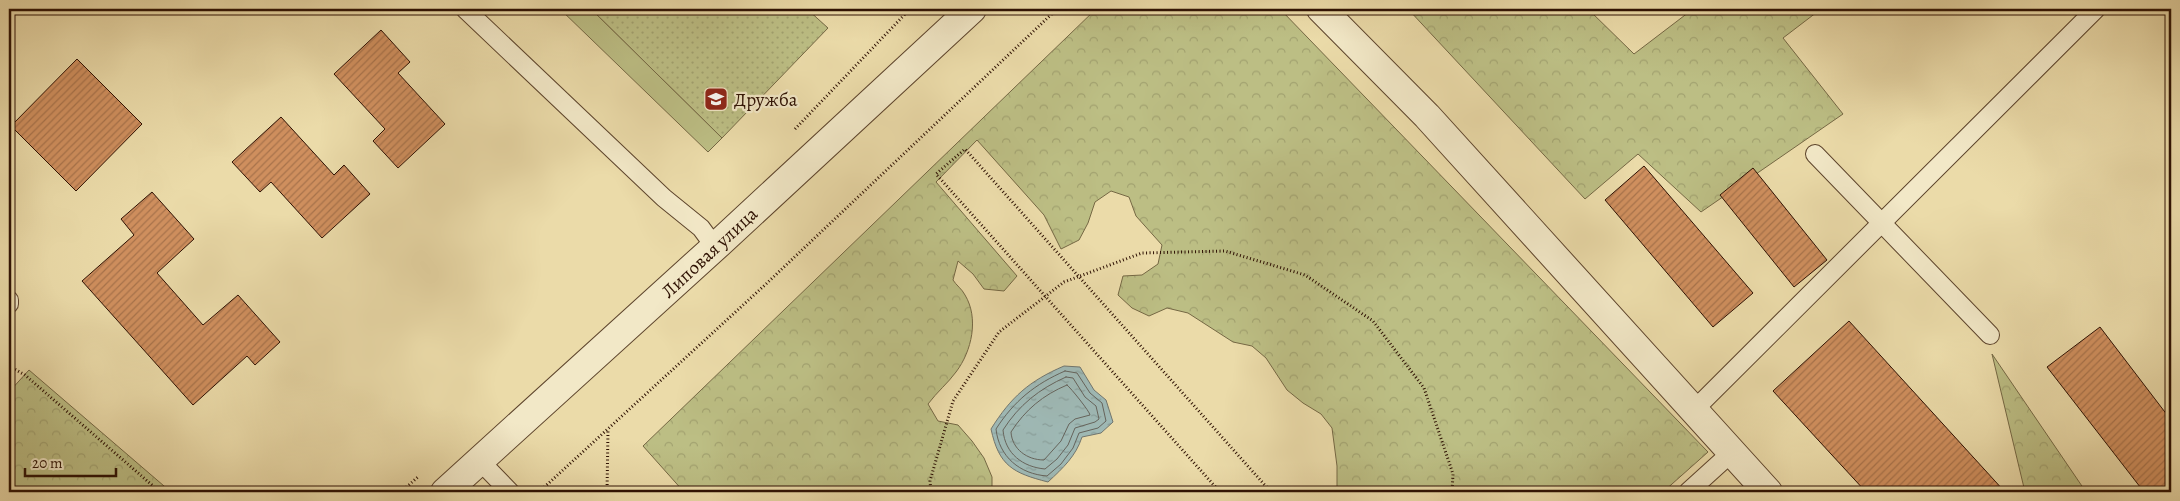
<svg xmlns="http://www.w3.org/2000/svg" width="2180" height="501" font-family="Alegreya,serif">
<style>
.grass{fill:url(#grass-dots);stroke:#756844}
.forest{fill:url(#forest-crowns);stroke:#756844}
.park{fill:#bcbe84;stroke:#756844}
.water{fill:url(#water-ripples);stroke:#71756d}
.lines{fill:none;stroke-linecap:round;stroke-linejoin:round}
.shore{stroke:#66645c;stroke-width:1}
.building{fill:url(#building-hatch);stroke:#2e1103}
.service-casing{stroke:#5d442c;stroke-width:20}
.minor-casing{stroke:#5d442c;stroke-width:30}
.tertiary-casing{stroke:#5d442c;stroke-width:30}
.path{stroke:#2e1103;stroke-width:3;stroke-dasharray:1 2.5;stroke-linecap:butt}
.service{stroke:#f2e8c7;stroke-width:18}
.minor{stroke:#f2e8c7;stroke-width:28}
.tertiary{stroke:#f2e8c7;stroke-width:28}
.labels{text-anchor:middle;stroke-width:4.5;stroke-linejoin:round;paint-order:stroke}
.poi-label{font-size:19px;fill:#2e1103;stroke:#f2e8c7;text-anchor:start}
.street-label{font-size:19px;fill:#2e1103;stroke:#f2e8c7}
</style>
<defs>
<pattern id="grass-dots" width="8" height="8" patternUnits="userSpaceOnUse" patternTransform="scale(1.25)"><rect width="8" height="8" fill="#bcbe84"/><path d="M2 2h.1M6 6h.1" fill="none" stroke="#a2a270" stroke-width="1.8" stroke-linecap="round"/></pattern>
<pattern id="forest-crowns" width="20" height="18" patternUnits="userSpaceOnUse" patternTransform="scale(1.25)"><rect width="20" height="18" fill="#bcbe84"/><path d="M2 6a3 3 0 1 1 6 0M12 15a3 3 0 1 1 6 0" fill="none" stroke="#a2a270"/></pattern>
<pattern id="water-ripples" width="26" height="14" patternUnits="userSpaceOnUse" patternTransform="scale(1.25)"><rect width="26" height="14" fill="#9eb8b4"/><path d="M2 4q2-2 4 0t4 0M15 11q2-2 4 0t4 0" fill="none" stroke="#889d99"/></pattern>
<pattern id="building-hatch" width="6" height="6" patternUnits="userSpaceOnUse" patternTransform="scale(1.25)"><rect width="6" height="6" fill="#cf8f5e"/><path d="M-1 1l2-2M0 6l6-6M5 7l2-2" fill="none" stroke="#a8734b"/></pattern>
</defs>
<rect width="100%" height="100%" fill="#ebdba9"/>
<filter id="stains"><feTurbulence type="fractalNoise" baseFrequency=".004" numOctaves="4"/><feColorMatrix values="0 0 0 0 .2 0 0 0 0 .09 0 0 0 0 .02 0 0 0 .5 -.17"/></filter>
<radialGradient id="worn" r=".72"><stop offset=".6" stop-color="#630" stop-opacity="0"/><stop offset="1" stop-color="#630" stop-opacity=".3"/></radialGradient>
<path class="grass" d="M591 9H807L828 28 722 138Z"/>
<g class="forest">
<path d="M1096 9H1280L1708 452 1663 492H1337V466L1332 428 1321 414 1303 403 1287 390 1266 358 1252 346 1233 342 1188 313 1167 308 1149 316 1132 308 1118 295 1123 276 1142 275 1158 264 1162 245 1136 216 1129 197 1111 191 1095 202 1088 223 1079 240 1061 249 1044 215 977 140 936 182 1017 276 1004 291 984 289 973 274 958 261 953 280C956 285 962 289 965 295 979 318 972 351 956 372 948 383 937 392 928 404L938 421 958 425 972 441 984 458 992 477V492H684L643 446Z"/>
<path d="M1408 9H1588L1634 54 1693 9H1821L1783 38 1843 114 1701 212 1638 154 1585 199Z"/>
<path d="M1992 354 2086 492H2025Z"/>
<path d="M29 370 171 492H9V392Z"/>
</g>
<path class="park" d="M560 9H591L722 138 708 152Z"/>
<path class="water" d="M1064 366 1080 367 1094 390 1106 400 1113 422 1101 433 1082 437C1076 456 1063 468 1048 482 1013 473 999 466 991 429 1011 397 1029 381 1064 366Z"/>
<g class="lines">
<g class="shore">
<path d="M1065 371 1077 373 1090 393 1102 403 1106 421 1098 428 1079 433 1073 448 1061 464 1047 476C1020 474 999 457 996 429 1014 401 1035 384 1065 371Z"/>
<path d="M1066 377 1073 378 1085 397 1096 406 1099 419 1095 422 1075 428 1068 445 1057 459 1045 469C1023 467 1005 454 1003 430 1019 405 1039 389 1066 377Z"/>
<path d="M1067 385C1071 388 1090 412 1090 415L1075 419 1069 424 1061 441 1044 460C1027 460 1012 449 1011 432 1025 410 1043 395 1067 385Z"/>
</g>
</g>
<g class="building">
<path d="M381 30 410 62 398 73 445 124 398 168 373 141 385 129 334 74Z"/>
<path d="M77 59 142 124 76 191 11 126Z"/>
<path d="M281 117 334 175 344 165 370 194 322 238 271 182 260 192 232 162Z"/>
<path d="M1644 166 1753 293 1713 327 1605 200Z"/>
<path d="M1753 168 1827 260 1794 287 1720 195Z"/>
<path d="M152 192 194 239 157 273 203 325 238 295 280 342 255 365 247 356 193 405 82 281 134 235 121 219Z"/>
<path d="M1849 321 2005 492H1866L1773 391Z"/>
<path d="M2100 327 2171 420V492H2144L2047 367Z"/>
</g>
<g class="lines">
<g class="service-casing">
<g id="service">
<path d="M465 9 664 198 701 228 715 247"/>
<path d="M1815 154 1990 335"/>
<path d="M9 300V304"/>
<path d="M1693 411 2096 9"/>
<path d="M480 461 510 492"/>
<path d="M1688 492 1731 453"/>
</g>
</g>
<g class="minor-casing">
<path id="minor" d="M1321 9 1427 116 1768 492"/>
</g>
<g class="tertiary-casing">
<path id="tertiary" d="M445 492 715 247 972 9"/>
</g>
<g class="path">
<path d="M795 129 910 9"/>
<path d="M9 366 25 375 160 492"/>
<path d="M401 492 419 476"/>
<path d="M539 492 766 284 1057 9"/>
<path d="M607 492 608 430"/>
<path d="M931 492 930 481 953 401 999 332 1064 282 1142 253 1225 251 1305 275 1373 321 1424 388 1453 474 1452 492"/>
<path d="M1220 492 936 174 965 149 1271 492"/>
</g>
<use href="#service" class="service"/>
<use href="#minor" class="minor"/>
<use href="#tertiary" class="tertiary"/>
</g>
<defs>
<g id="school-square" transform="scale(1.25)"><rect x="-9" y="-9" width="18" height="18" rx="4" fill="#8f2418" stroke="#f2e8c7"/><path d="M0-5L7-2L0 1L-7-2ZM-4 1L0 2.5L4 1V4Q0 6-4 4Z" fill="#fff"/></g>
</defs>
<g fill-rule="evenodd">
<use href="#school-square" x="716" y="99"/>
</g>
<g class="labels">
<g class="poi-label">
<text x="734" y="106">Дружба</text>
</g>
<g class="street-label">
<text transform="translate(709 252) rotate(-43)" y="7">Липовая улица</text>
</g>
</g>
<rect width="2180" height="501" fill="none" stroke="#ebdba9" stroke-width="30"/>
<rect x="10" y="10" width="2160" height="481" fill="none" stroke="#2e1103" stroke-width="2.5"/>
<rect x="15" y="15" width="2150" height="471" fill="none" stroke="#2e1103"/>
<path d="M25 468v8h91v-8" fill="none" stroke="#2e1103" stroke-width="2.5"/>
<text x="32" y="468" font-size="15" fill="#2e1103" stroke="#f2e8c7" stroke-width="4" paint-order="stroke">20 m</text>
<rect width="100%" height="100%" filter="url(#stains)"/>
<rect width="100%" height="100%" fill="url(#worn)"/>
</svg>
